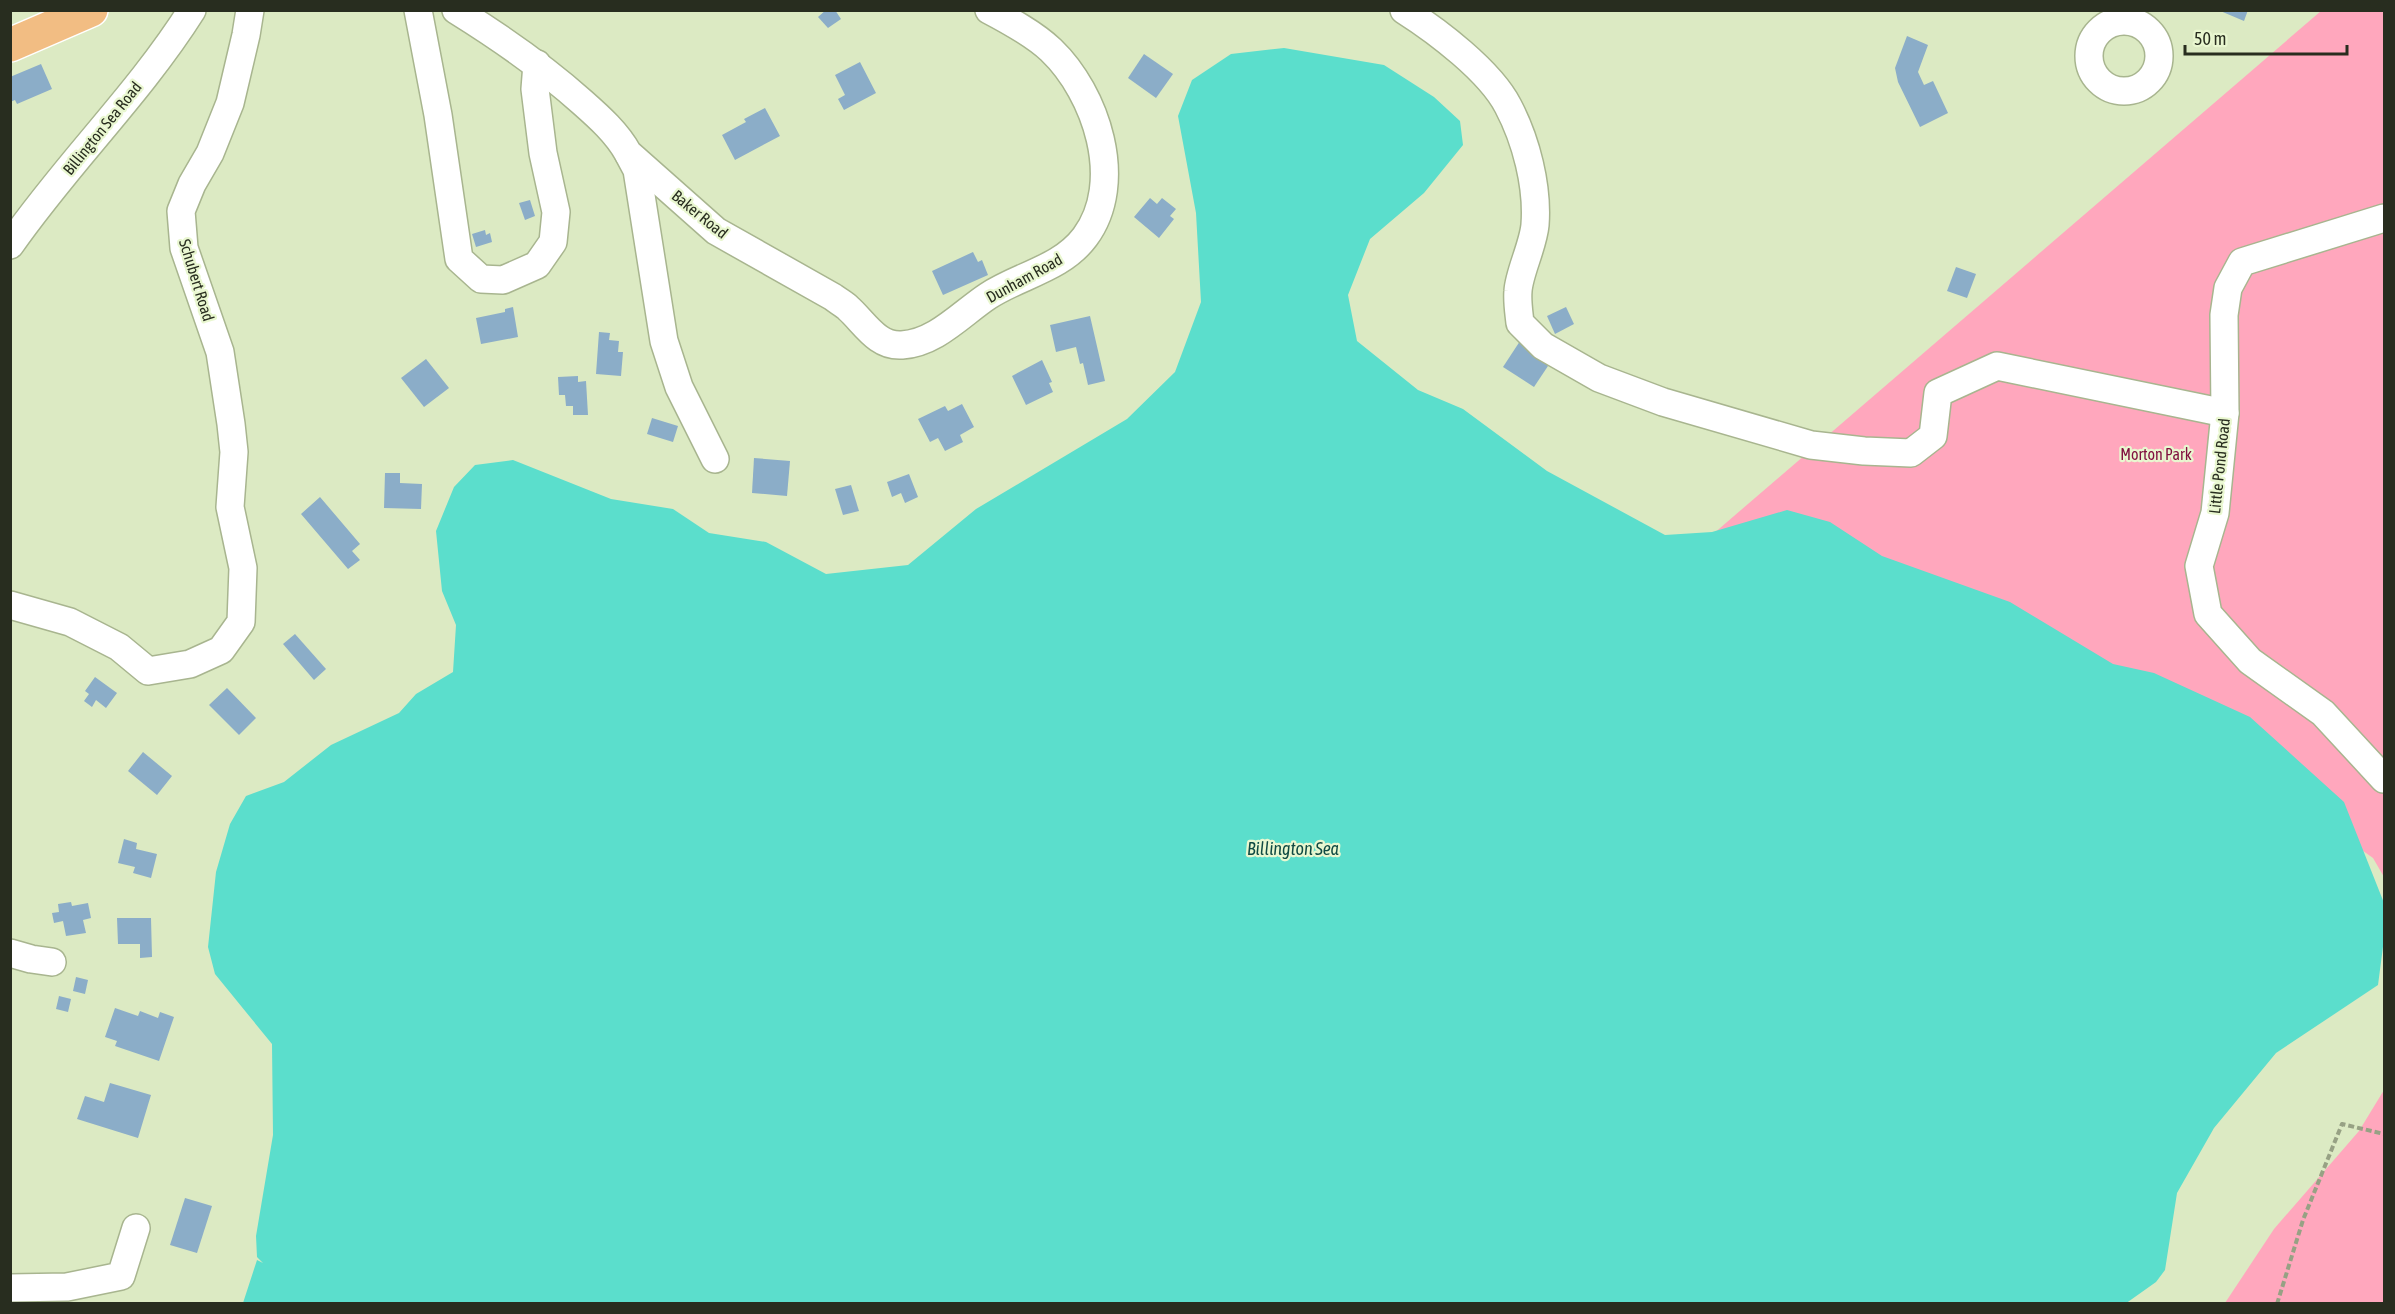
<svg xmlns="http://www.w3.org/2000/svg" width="2395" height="1314" font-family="'Asap Condensed',sans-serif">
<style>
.green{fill:#ffa7bd}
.water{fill:#5bdecc}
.building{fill:#8badc8}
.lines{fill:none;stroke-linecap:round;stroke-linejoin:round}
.minor-casing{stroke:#a8b58f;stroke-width:30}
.major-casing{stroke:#fff;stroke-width:36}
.path{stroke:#97a184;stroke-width:4;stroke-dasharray:6 3;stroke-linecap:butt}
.minor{stroke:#fff;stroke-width:27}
.major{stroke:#f2bd83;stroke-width:33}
.labels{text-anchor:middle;stroke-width:4.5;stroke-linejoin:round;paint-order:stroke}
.street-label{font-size:16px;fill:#282d1f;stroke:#e9f7d0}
.park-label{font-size:16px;fill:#81103f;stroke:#e9f7d0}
.water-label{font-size:18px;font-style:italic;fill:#0f4a43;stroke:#e9f7d0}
</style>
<rect width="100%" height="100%" fill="#dceac3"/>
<g class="green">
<path d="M2321 11H2384V877L2373 858 2239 762 1691 553Z"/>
<path d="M2384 1090V1303H2225L2274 1229 2359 1131Z"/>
</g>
<path class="water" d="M1284 48 1384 65 1434 97 1460 121 1463 145 1424 193 1370 239 1348 295 1357 341 1418 390 1463 409 1547 471 1665 535 1712 532 1787 510 1830 522 1882 556 2010 602 2113 664 2154 673 2250 717 2344 802 2384 903V939L2378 985 2276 1053 2214 1128 2177 1193 2165 1270 2156 1282 2125 1304 243 1303 257 1260 263 1263 257 1257 256 1236 273 1135 272 1044 215 974 208 947 216 872 230 824 246 796 284 782 331 745 399 713 416 694 453 672 456 625 442 591 436 531 454 487 475 465 513 460 611 499 673 509 709 533 766 542 826 574 908 565 976 509 1127 419 1175 372 1201 302 1196 213 1178 116 1192 80 1231 54Z"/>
<g class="building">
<path d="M826 10H835L841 19 828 28 818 17Z"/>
<path d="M2218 10H2248L2244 21Z"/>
<path d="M1907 36 1928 45 1918 72 1924 85 1933 81 1948 113 1920 127 1898 82 1895 68Z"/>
<path d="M1144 54 1173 74 1156 98 1128 78Z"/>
<path d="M860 62 876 93 844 110 838 99 845 95 835 75Z"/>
<path d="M41 64 52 89 17 104 15 100 10 102V77Z"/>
<path d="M765 108 780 136 735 160 722 135 746 122 744 119Z"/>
<path d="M1150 198 1157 204 1162 198 1176 209 1170 216 1174 219 1159 238 1134 217Z"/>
<path d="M530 200 535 216 525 220 519 203Z"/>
<path d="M485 230 486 235 490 233 492 242 476 247 472 234Z"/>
<path d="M973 252 978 262 982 260 988 275 943 295 932 271Z"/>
<path d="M1956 267 1976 274 1967 298 1947 291Z"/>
<path d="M513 307 518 337 481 344 476 318 505 312V309Z"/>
<path d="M1566 307 1574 324 1555 334 1547 316Z"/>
<path d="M1090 316 1105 381 1088 385 1083 363 1080 364 1076 347 1056 352 1050 325Z"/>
<path d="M599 332 610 333 609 340 619 341 618 352H623L621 376 596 374Z"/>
<path d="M1522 338 1548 366 1534 387 1503 367Z"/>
<path d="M426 359 449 388 424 407 401 378Z"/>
<path d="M1042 360 1052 382 1049 383 1053 392 1026 405 1012 376Z"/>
<path d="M578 376V382L586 381 588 415H573V406H566L565 395H559L558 377Z"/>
<path d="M962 404 974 427 960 435 963 442 945 451 938 438 930 442 918 419 945 406 948 411Z"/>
<path d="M652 418 678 426 673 442 647 434Z"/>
<path d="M754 458 790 461 787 496 752 493Z"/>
<path d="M385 473H400V483L422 484 421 509 384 508Z"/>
<path d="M909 474 918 497 905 503 901 493 892 497 887 482Z"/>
<path d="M851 485 859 511 843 515 835 489Z"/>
<path d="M320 497 360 544 352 551 360 560 348 569 301 514Z"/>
<path d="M295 634 326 669 314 680 283 644Z"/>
<path d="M95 677 117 693 106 708 96 700 92 707 84 701 89 694 85 691Z"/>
<path d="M227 688 256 718 239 735 209 705Z"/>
<path d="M143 752 172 776 157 795 128 771Z"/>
<path d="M124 839 137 843 136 849 157 854 151 878 133 873 135 867 118 863Z"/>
<path d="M71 902 72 906 88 903 91 918 83 920 86 933 66 936 63 921 54 923 52 913 59 912 58 904Z"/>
<path d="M117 918H151L152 957 140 958V944H118Z"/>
<path d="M76 977 88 980 85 994 73 991Z"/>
<path d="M59 996 71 999 68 1012 56 1009Z"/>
<path d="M115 1008 138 1016 140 1011 158 1018 160 1012 174 1017 159 1061 115 1046 117 1041 105 1037Z"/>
<path d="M110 1083 151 1095 138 1138 77 1119 85 1096 104 1102Z"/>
<path d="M185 1198 212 1206 197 1253 170 1245Z"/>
</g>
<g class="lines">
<g class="minor-casing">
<g id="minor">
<path d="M418 10 438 115 459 259 481 279 503 280 537 265 553 242 556 212 543 153 535 89 537 64"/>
<path d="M456 10C501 38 543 67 582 102 599 117 617 133 628 153L716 231 833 297C838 301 844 304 848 308 864 322 877 347 902 345 936 343 962 313 988 296 1020 275 1061 269 1085 237 1126 182 1096 93 1051 50 1034 34 1010 21 989 10"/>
<path d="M1404 10C1437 31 1490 71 1508 106 1526 140 1538 186 1535 225 1533 246 1519 273 1518 291 1517 302 1519 313 1520 323L1543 346 1599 378 1663 402 1811 445 1864 451 1911 453 1933 436 1938 393 1997 366 2225 413"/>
<circle cx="2124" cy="56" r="35"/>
<path d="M629 155 637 170 664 341 679 387 715 459"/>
<path d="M2384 218 2242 262 2228 288 2224 315 2225 413 2215 513 2199 566 2208 614 2250 661 2323 713 2384 779"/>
<path d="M10 245C67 163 139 94 192 10"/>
<path d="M10 605 70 622 119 647 148 671 190 664 221 650 241 622 243 568 230 507 234 452 231 424 220 352 184 248 181 211 192 184 210 153 230 103 246 35 250 10"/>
<path d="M10 953 31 959 52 962"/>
<path d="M10 1288 67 1287 121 1276 136 1228"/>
</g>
</g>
<g class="major-casing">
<path id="major" d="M10 45 91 10"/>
</g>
<path class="path" d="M2277 1304 2303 1220 2342 1124 2384 1134"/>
<use href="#minor" class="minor"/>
<use href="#major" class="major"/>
</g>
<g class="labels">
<g class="street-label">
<text transform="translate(102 128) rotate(-51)" y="6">Billington Sea Road</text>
<text transform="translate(700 214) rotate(39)" y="6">Baker Road</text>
<text transform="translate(1024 278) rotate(-29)" y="6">Dunham Road</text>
<text transform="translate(197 280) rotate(73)" y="6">Schubert Road</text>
<text transform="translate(2219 466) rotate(-84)" y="6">Little Pond Road</text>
</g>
<g class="park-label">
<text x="2156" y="460">Morton Park</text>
</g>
<g class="water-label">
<text x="1293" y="855">Billington Sea</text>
</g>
</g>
<rect width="2395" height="1314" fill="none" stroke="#282d1f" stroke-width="24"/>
<path d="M2185 45v9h162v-9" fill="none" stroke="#282d1f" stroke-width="3"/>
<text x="2194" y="45" font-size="18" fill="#282d1f" stroke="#e9f7d0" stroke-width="4.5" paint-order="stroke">50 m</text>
</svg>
